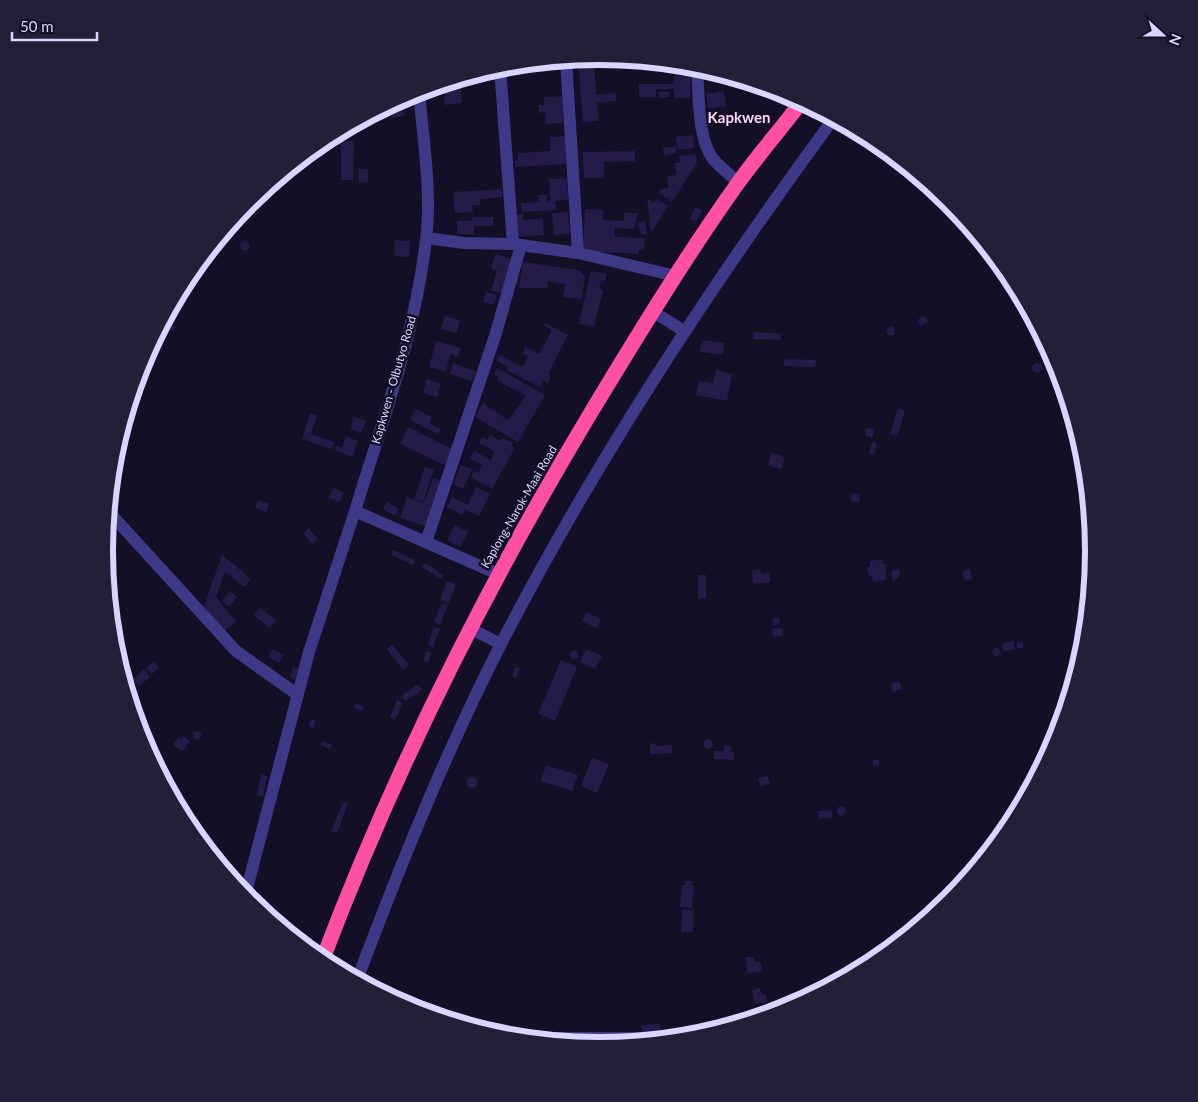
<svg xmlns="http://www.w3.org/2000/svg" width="1198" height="1102" font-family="Lato,sans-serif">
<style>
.building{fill:#241b48}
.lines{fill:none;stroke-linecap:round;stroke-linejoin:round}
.minor{stroke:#3d3986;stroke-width:12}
.highway{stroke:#ff50a3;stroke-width:15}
.labels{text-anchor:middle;stroke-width:5;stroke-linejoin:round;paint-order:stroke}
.street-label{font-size:12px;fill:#dad5ff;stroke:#130f27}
.quarter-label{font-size:15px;font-weight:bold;fill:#ffd7f0;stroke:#130f27}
.rim{fill:none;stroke:#dad5ff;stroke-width:6}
</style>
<rect width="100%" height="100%" fill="#130f27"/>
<g class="building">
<path d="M609 58V65L599 66 598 59Z"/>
<path d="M594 60 596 95 616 93V101L597 103 599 121 583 122 578 61Z"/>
<path d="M642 63 672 64V71L642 70Z"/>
<path d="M675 64 691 65 690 98H674V89H656V97H639V84H674Z"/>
<path d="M460 80 462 103 445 105 444 84Z"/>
<path d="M724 91 726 106 708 109 706 94Z"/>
<path d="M659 92H669L670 97 659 98Z"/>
<path d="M562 96 563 123 546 124 545 112 539 113V105H544V97Z"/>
<path d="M403 109 404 116 392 118 391 111Z"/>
<path d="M693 135 694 148 678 150 676 137Z"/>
<path d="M565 136 566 164 515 167 514 161 518 160V153L551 151 550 137Z"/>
<path d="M341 141H354L353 180H341Z"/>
<path d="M676 146V153L664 155 663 148Z"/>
<path d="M635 151V161L604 162V178H584L583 152Z"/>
<path d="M696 154 697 163 672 202 659 193 661 189 668 188 667 176 676 175 675 163H680L679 156Z"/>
<path d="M358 169H368V182L359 183Z"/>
<path d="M567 178 568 200 555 201 556 210 521 212V203L539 202 538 195H547V201H550L549 179Z"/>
<path d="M502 189V197L480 199V205L472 206 473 212 455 213 453 192Z"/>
<path d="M647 198 654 203 657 199 668 206 651 233Z"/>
<path d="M695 207 702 210 697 222 690 219Z"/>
<path d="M585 209 603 210V220L624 221V213H638L634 229 615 228V237L645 238 644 250H639V254L583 251Z"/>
<path d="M568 212 570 234 554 235 552 213Z"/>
<path d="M523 214V220L543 218 544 235 517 237 515 215Z"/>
<path d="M472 217H493V226H474V234H457V221H472Z"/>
<path d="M645 221 647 234 641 235 638 222Z"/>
<path d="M395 240 410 241 409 257 394 256Z"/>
<circle cx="245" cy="246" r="4.5"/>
<path d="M495 254 509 258 512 266 504 294 491 291 497 270 491 269Z"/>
<path d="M523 262 579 270 585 276 582 299 563 297 565 284 548 281 547 288H519Z"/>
<path d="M591 271 607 274 605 281 601 280 599 289 603 290 594 327 579 324Z"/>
<path d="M486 292 497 295 494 305 483 302Z"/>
<path d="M445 316 460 320 457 333 441 329Z"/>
<path d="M925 316 928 322 920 326 917 320Z"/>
<path d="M167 321 176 327 173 332 164 325Z"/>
<path d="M545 323 568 335 548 374 551 376 548 383 543 380 540 387 506 370 508 367 497 361 500 355 523 367 528 356 522 353 525 347 539 354 552 330 544 325Z"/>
<circle cx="891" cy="331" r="4.5"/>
<path d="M754 332 781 334V340L753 339Z"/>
<path d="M702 340 724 343 723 355 700 352Z"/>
<path d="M436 341 461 348 458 357 451 354 446 371 429 367Z"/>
<path d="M784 359 816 360 815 367 784 366Z"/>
<path d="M453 363 476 371 472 381 450 374Z"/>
<circle cx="1037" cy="368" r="5"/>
<path d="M497 368 545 395 518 442 475 417 483 403 508 420 526 396 497 380 498 377 494 374Z"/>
<path d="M716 370 732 374 727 401 696 395 699 381 713 383Z"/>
<path d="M427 379 441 384 437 397 423 393Z"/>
<path d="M898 408 905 410 898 436 890 434Z"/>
<path d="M416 409 432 417 429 423 441 429 438 434 410 420Z"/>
<path d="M310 413 317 416 311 434 334 442 332 449 302 439Z"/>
<path d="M353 416 366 421 361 433 351 429Z"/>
<path d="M408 427 454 450 446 466 400 444Z"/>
<path d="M866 428 874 429 873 438 865 436Z"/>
<path d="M490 435 501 441 502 438 513 443 511 446 515 448 492 489 471 477 474 471 478 473 482 465 470 459 474 451 491 460 495 451 479 443 482 437 487 440Z"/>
<path d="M346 436 358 441 352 457 335 450 336 446 342 448Z"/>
<path d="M872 442 877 443 874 455 869 454Z"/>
<path d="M771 453 785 457 781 469 768 465Z"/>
<path d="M461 465 472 469 463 489 453 484Z"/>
<path d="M425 467 434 470 423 502 414 499Z"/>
<path d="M433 478 445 482 431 522 424 526 400 518 407 497 424 503Z"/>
<path d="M476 487 490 494 479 516 465 509 462 515 447 507 452 497 468 505Z"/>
<path d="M333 488 344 492 340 502 329 498Z"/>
<path d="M852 493 860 494 859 502 851 501Z"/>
<path d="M258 500 269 504 266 512 255 508Z"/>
<path d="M387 502 399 509 395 516 383 509Z"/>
<path d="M455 525 468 532 460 547 447 540Z"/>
<path d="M309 528 318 539 312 544 303 533Z"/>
<path d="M393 550 415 560 413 565 391 555Z"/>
<path d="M222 555 251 579 244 587 225 572 216 597 236 622 222 633 203 609Z"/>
<path d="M882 559 883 564H886V580L873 582 872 576 869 577 867 567H870V561Z"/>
<path d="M425 563 444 575 441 579 422 567Z"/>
<path d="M760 569 761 574 769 573 770 582 753 584 752 570Z"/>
<path d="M899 569 900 576 893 581 891 571Z"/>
<path d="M970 569 972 579 964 580 962 571Z"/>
<path d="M698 575H706V598L698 599Z"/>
<path d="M447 581 456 584 449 603 440 600Z"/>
<path d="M229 591 237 597 229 607 222 601Z"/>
<path d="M442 603 448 605 440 625 434 622Z"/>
<path d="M260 608 276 620 269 628 254 615Z"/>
<path d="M586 612 601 619 597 628 582 621Z"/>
<path d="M773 618H779L780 624 773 625Z"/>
<path d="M434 627 440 629 433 647 428 644Z"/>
<path d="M782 628 783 636 773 637 772 629Z"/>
<path d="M1014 641 1015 650 1003 651 1002 643Z"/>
<circle cx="1020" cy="645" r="3.5"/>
<path d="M392 644 409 665 403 670 387 649Z"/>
<path d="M998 647 1001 654 995 657 992 651Z"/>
<path d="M273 649 284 655 279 663 268 656Z"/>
<path d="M586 649 602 656 595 669 580 662Z"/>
<circle cx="574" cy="655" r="4.5"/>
<path d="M426 651 431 652 428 663 423 661Z"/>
<path d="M561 660 577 667 555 721 538 714Z"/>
<path d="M154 661 159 668 152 674 146 668Z"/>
<path d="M293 667 298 668 295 680 290 678Z"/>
<path d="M515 667 520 668 516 678 512 676Z"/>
<path d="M144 669 150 677 139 686 133 679Z"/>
<path d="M899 681 902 689 893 692 891 684Z"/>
<path d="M418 684 422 690 405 701 402 696Z"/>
<path d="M397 700 403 703 395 720 390 717Z"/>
<path d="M355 703 364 707 363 711 353 708Z"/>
<path d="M311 719 316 721 313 729 308 726Z"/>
<circle cx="197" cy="735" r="4"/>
<path d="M183 736 190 741 182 752 173 744 179 737 181 739Z"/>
<circle cx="708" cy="744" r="5"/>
<path d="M322 741 332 745 330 749 321 745Z"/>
<path d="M655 743 656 746 672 745V753L650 754V744Z"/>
<path d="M724 746H731V752H734V760L714 759V751H723Z"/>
<path d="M592 758 609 764 597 793 581 786Z"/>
<circle cx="876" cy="763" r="3.5"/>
<path d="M546 765 578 775 572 791 541 781Z"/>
<path d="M261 774 267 776 263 797 257 795Z"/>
<path d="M768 776 770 784 760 786 758 778Z"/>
<circle cx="472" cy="782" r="5.5"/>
<path d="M343 802 348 804 337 833 331 831Z"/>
<circle cx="841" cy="811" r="4.5"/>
<path d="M832 810V818L819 819 818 811Z"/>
<path d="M685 881H692V885L694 886 692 908 680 907 682 885H685Z"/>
<path d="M682 910H694L693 932H681Z"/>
<path d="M746 957H754L755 962H761L762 972 747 973Z"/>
<path d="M853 968V973L839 976V969Z"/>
<path d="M760 988V992L766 995 767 1002 754 1004 752 990Z"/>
<path d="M660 1024V1033L642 1034V1025Z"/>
</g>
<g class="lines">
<g class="minor">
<path d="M566 60 578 253"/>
<path d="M697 66C699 92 697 138 713 159 720 167 730 175 739 183"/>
<path d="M500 67 513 244"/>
<path d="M419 91C423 138 432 193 426 239 416 332 382 422 355 511L498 574"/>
<path d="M427 238 464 243 513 244 578 253 676 276"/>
<path d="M652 311 684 331"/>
<path d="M108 511 236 651 298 695"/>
<path d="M426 542 496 333 521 245"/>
<path d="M469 628 501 644"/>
<path d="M245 896 309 652 355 511"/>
<path d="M357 980C400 866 446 751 502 642 597 458 711 285 834 118"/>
<path d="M519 1038H673"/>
</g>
<path class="highway" d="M322 961C395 768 487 585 593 409 639 333 686 256 738 183 758 155 781 129 802 101"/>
</g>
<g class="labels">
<g class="street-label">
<text transform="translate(394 380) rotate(-74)" y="4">Kapkwen - Olbutyo Road</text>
<text transform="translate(519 507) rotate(-60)" y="4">Kaplong-Narok-Maai Road</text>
</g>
<g class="quarter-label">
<text x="739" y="123">Kapkwen</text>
</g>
</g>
<path d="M0 0H1198V1102H0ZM113 551a486 486 0 1 1 972 0a486 486 0 1 1-972 0Z" fill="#231f38" fill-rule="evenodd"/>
<path class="rim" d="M113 551a486 486 0 1 1 972 0a486 486 0 1 1-972 0Z"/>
<g transform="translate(1163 35) rotate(111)" stroke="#130f27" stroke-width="4" paint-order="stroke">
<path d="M0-4L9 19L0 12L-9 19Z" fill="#dad5ff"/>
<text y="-8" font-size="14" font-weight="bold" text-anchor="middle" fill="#dad5ff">N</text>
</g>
<path d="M12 32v8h85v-8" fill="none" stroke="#dad5ff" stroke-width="2.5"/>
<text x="20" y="32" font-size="15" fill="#dad5ff" stroke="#130f27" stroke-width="4" paint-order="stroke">50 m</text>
</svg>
